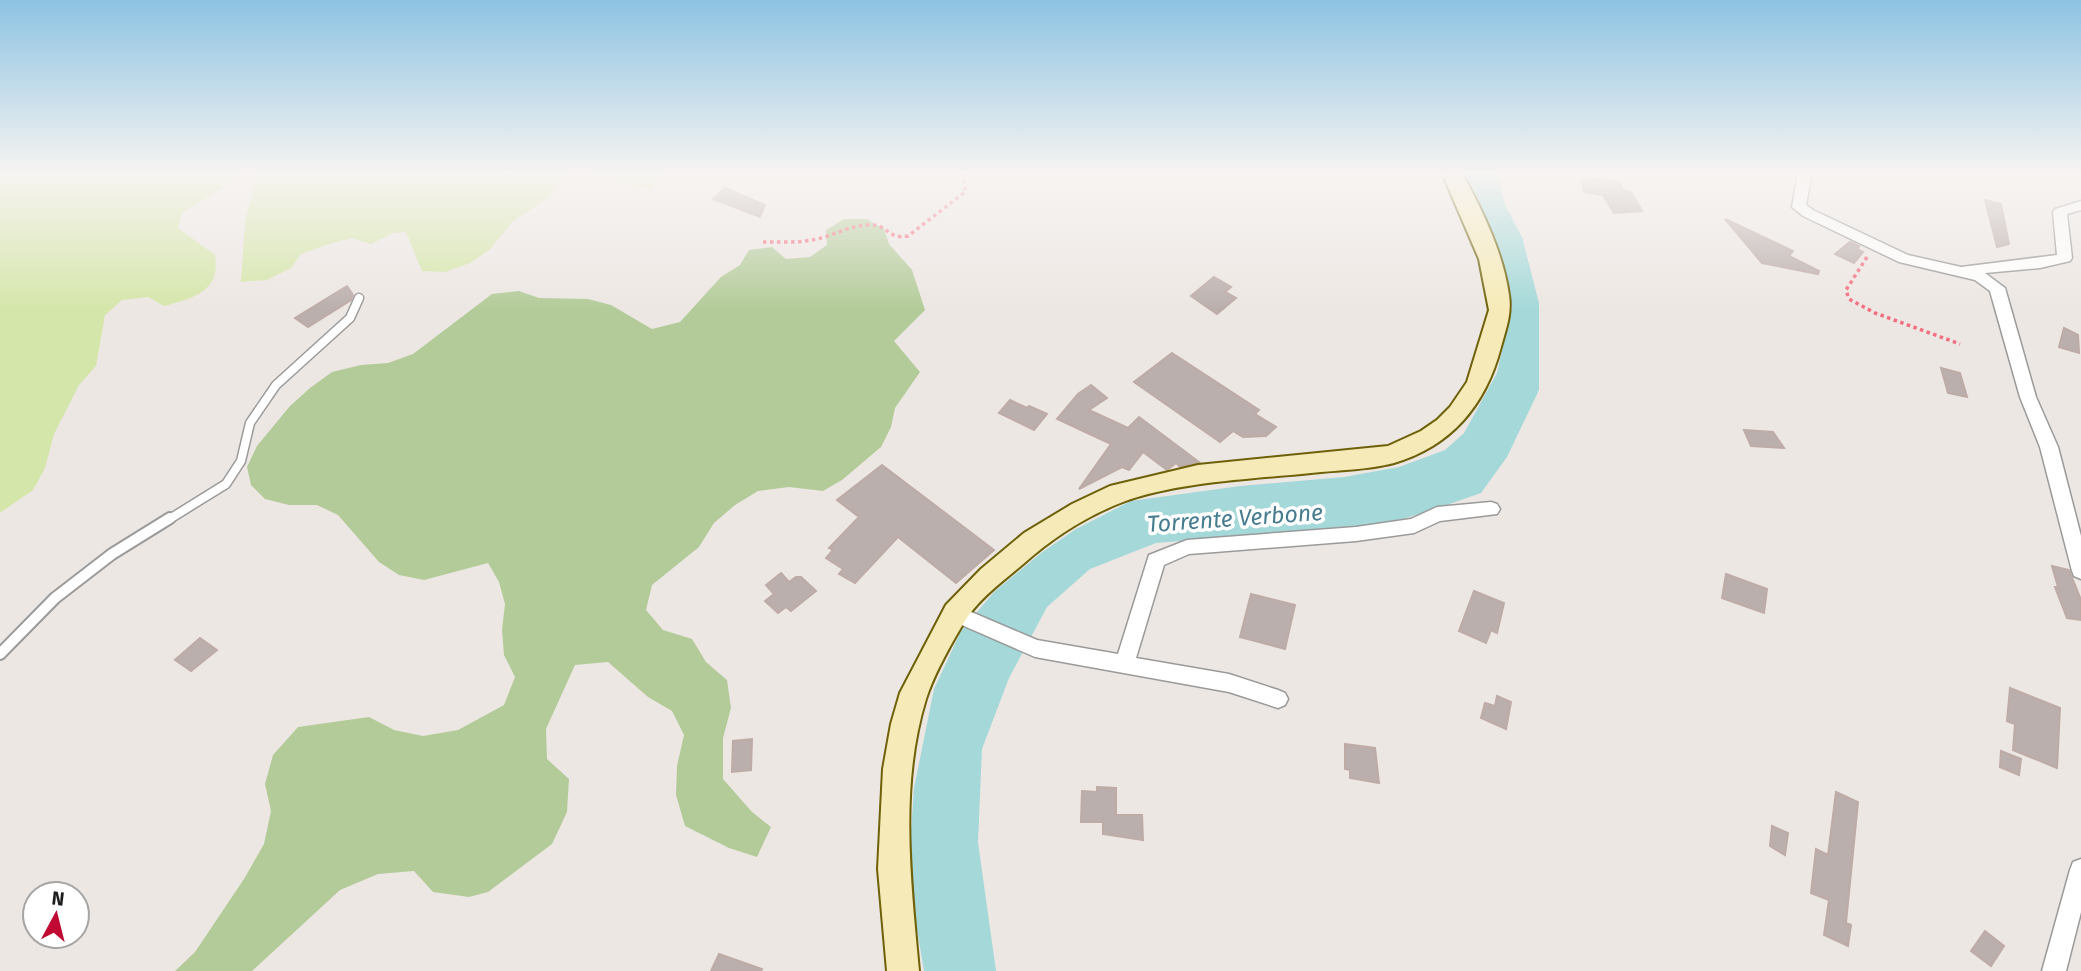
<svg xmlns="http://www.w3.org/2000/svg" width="2081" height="971" font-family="'Fira Sans',sans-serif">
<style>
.grass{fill:#d5e6aa}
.forest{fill:#b3cb99}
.water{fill:#a5d9d9}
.building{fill:#baafac;stroke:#beaba6;stroke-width:2}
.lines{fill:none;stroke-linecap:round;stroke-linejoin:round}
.lane-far1-casing{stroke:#9a9a9a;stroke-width:11}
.lane-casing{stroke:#9a9a9a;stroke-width:14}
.street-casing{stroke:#9a9a9a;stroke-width:3}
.secondary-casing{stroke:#6e6109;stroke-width:4}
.path{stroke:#f36e7f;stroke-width:3.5;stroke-dasharray:3.5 3.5;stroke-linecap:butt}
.lane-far1{stroke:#fff;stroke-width:8}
.lane{stroke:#fff;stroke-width:10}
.street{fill:#fff;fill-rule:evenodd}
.secondary{fill:#f6ebb8;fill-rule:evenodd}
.labels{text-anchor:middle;stroke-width:7;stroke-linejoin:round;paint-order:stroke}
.water-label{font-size:23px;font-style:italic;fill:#457c90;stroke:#fff}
</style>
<rect width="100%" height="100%" fill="#ede7e3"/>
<g class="grass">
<path d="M0 173H241L234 181 182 213 178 228 215 255C221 292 193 298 164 306L148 297 122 300 105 315 96 366 79 385 54 434 45 468 33 490 0 513Z"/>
<path d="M257 173H570L558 183 549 197 513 221 489 250 470 263 445 272 422 271 406 232 393 233 371 244 351 238 326 245 301 254 291 268 267 280 241 282 245 222Z"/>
<path d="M581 173H668L650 190Z"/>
</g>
<path class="forest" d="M844 219H867L884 229 889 244 912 270 925 310 894 341 920 372 895 408 891 427 881 447 842 480 823 491 789 487 758 491 735 505 714 523 699 547 652 585 646 610 663 630 692 639 706 662 727 680 731 708 723 738V779L752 812 771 827 757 857 729 848 685 826 676 795 677 766 684 735 672 711 648 697 608 662 575 665 546 729 547 759 569 779 567 812 552 844 488 892 469 897 433 892 414 871 378 874 340 890 252 971H175L195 952 244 879 264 844 271 811 265 784 273 755 298 727 369 717 394 730 423 736 458 730 504 705 515 677 504 655 502 630 505 604 499 582 488 563 424 580 399 575 379 562 338 515 317 505H289L265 499 251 485 247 467 257 446 290 406 310 388 332 372 361 365 388 363 413 354 492 294 519 291 539 298 588 299 611 305 652 329 680 322 721 277 740 265 749 250 772 247 786 259 810 257 827 245 826 230Z"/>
<path class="water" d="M1463 173H1497L1505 205 1522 237 1539 303V390L1507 457 1481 493 1433 510 1382 525 1156 543 1090 569 1047 607 1009 678 982 749 978 842 996 971H924L908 875 914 788 934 689 961 631 994 592 1041 553 1076 529 1131 501 1240 486 1344 477 1399 467 1445 450 1464 433 1497 373 1512 307 1488 226Z"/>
<g class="building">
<path d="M1581 177 1620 182 1622 190 1631 192 1642 211 1614 213 1603 195 1584 192Z"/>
<path d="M725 188 765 205 760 217 713 199Z"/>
<path d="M1985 200 2001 204 2009 244 1997 247Z"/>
<path d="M1725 219 1793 251 1789 256 1819 271 1818 274 1762 263Z"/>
<path d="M1850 242 1859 246 1858 249 1863 252 1854 263 1835 254Z"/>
<path d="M1214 277 1231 287 1225 292 1236 298 1217 314 1191 296Z"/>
<path d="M347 286 353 295 351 300 308 327 295 318Z"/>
<path d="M2064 328 2078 335 2079 353 2059 347Z"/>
<path d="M1172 353 1259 410 1255 414 1276 427 1266 436 1243 437 1233 431 1220 442 1134 382Z"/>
<path d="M1941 368 1960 373 1967 397 1948 393Z"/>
<path d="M1091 385 1107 398 1089 410 1128 428 1139 417 1199 462 1180 467 1176 463 1167 470 1143 452 1129 470 1122 467 1079 489 1111 444 1057 419 1078 394Z"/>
<path d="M1010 400 1027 408 1029 406 1047 414 1034 430 999 413Z"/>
<path d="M1744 430 1773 432 1784 448 1751 446Z"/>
<path d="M882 465 940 509 994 550 956 583 898 537 855 583 839 574 843 569 826 558 833 550 829 548 859 517 837 500Z"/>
<path d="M2052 566 2069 570 2081 600V620L2067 618 2055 587H2058Z"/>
<path d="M781 573 789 582 796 577H801L816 591 791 611 786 607 778 613 765 601 774 594 766 585Z"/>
<path d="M1726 574 1767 589 1764 613 1722 598Z"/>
<path d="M1474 591 1504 603 1497 633 1491 630 1486 643 1459 631Z"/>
<path d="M1251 594 1295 605 1285 649 1240 637Z"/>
<path d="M200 638 217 650 191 671 175 660Z"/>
<path d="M2010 688 2060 708 2057 768 2013 750 2015 724 2007 721Z"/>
<path d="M1497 696 1511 702 1506 729 1481 718 1485 703 1495 706Z"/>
<path d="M752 739 751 770 732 772 733 741Z"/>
<path d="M1345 744 1375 748 1379 783 1350 778V770L1345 769Z"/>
<path d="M2001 751 2021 759 2019 775 2000 767Z"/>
<path d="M1097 787 1116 788V815H1142L1143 840 1103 834V822H1081L1082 791 1097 792Z"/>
<path d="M1836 792 1858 802 1846 923 1851 925 1848 946 1824 935 1829 900 1811 893 1816 849 1828 855Z"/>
<path d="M1772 826 1788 833 1785 855 1770 846Z"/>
<path d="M1985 931 2004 946 1991 966 1971 951Z"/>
<path d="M719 954 762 969 761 971H711Z"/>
</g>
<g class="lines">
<g class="lane-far1-casing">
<path id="lane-far1" d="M168 520 226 484 241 461 250 423 276 385 350 318 359 298"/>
</g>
<g class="lane-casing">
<path id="lane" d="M0 654 55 598 112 554 170 518"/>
</g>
<g class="street-casing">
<g id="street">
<path d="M1798 173H1812L1806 205 1813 210 1908 255 1961 267 2057 255 2053 212 2055 209 2081 201V210L2067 214 2072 258 2070 261 2040 268 1985 273 2005 288 2036 397 2058 447 2081 536V579L2074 576 2072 571 2040 447 2020 397 1990 291 1975 280 1899 262 1803 216 1792 207Z"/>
<path d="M1491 502 1497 504 1500 509 1497 514 1440 521 1414 533 1356 541 1189 554 1164 565 1136 658 1229 674 1278 690 1285 693 1288 699 1285 705 1278 708 1229 692 1035 657 948 619 945 613 948 607 955 605 1037 640 1118 654 1149 555 1187 540 1356 527 1411 519 1437 507Z"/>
<path d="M2081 859V912L2066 971H2042L2070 870 2073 862Z"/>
</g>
</g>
<g class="secondary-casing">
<path id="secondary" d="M1442 173H1462C1482 210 1503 252 1509 295 1512 313 1506 329 1501 347 1486 404 1452 446 1394 463 1368 470 1338 470 1311 473 1253 479 1176 482 1123 502 1086 516 1051 539 1022 565 1002 582 976 601 963 624 950 646 934 674 926 699 899 786 911 882 919 971H887L878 869 883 769 891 724 900 693 946 605 981 569 1024 533 1072 504 1110 486 1198 465 1388 446 1421 431 1437 420 1450 407 1467 382 1489 310 1479 259Z"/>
</g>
<g class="path">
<path d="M763 242C781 242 800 243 817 239 835 235 851 225 869 225 889 224 887 240 908 236L965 192 964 173"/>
<path d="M1867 257 1846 290 1849 299 1875 313 1960 344"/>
</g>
<use href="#lane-far1" class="lane-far1"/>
<use href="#lane" class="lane"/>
<use href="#street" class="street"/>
<use href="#secondary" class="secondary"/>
</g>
<linearGradient id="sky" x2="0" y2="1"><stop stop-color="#8dc3e2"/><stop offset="0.56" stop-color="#f7f4f2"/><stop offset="1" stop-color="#f7f4f2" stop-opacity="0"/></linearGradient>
<rect width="2081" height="309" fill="url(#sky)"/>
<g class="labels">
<g class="water-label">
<text transform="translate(1235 518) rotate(-4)" y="8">Torrente Verbone</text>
</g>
</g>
<g transform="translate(56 915) rotate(7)"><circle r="33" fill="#ffffff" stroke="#a5a5a5" stroke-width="2"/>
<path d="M0-5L12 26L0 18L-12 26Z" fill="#c00933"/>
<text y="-10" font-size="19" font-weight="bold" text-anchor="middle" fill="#1d1d1d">N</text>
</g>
</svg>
